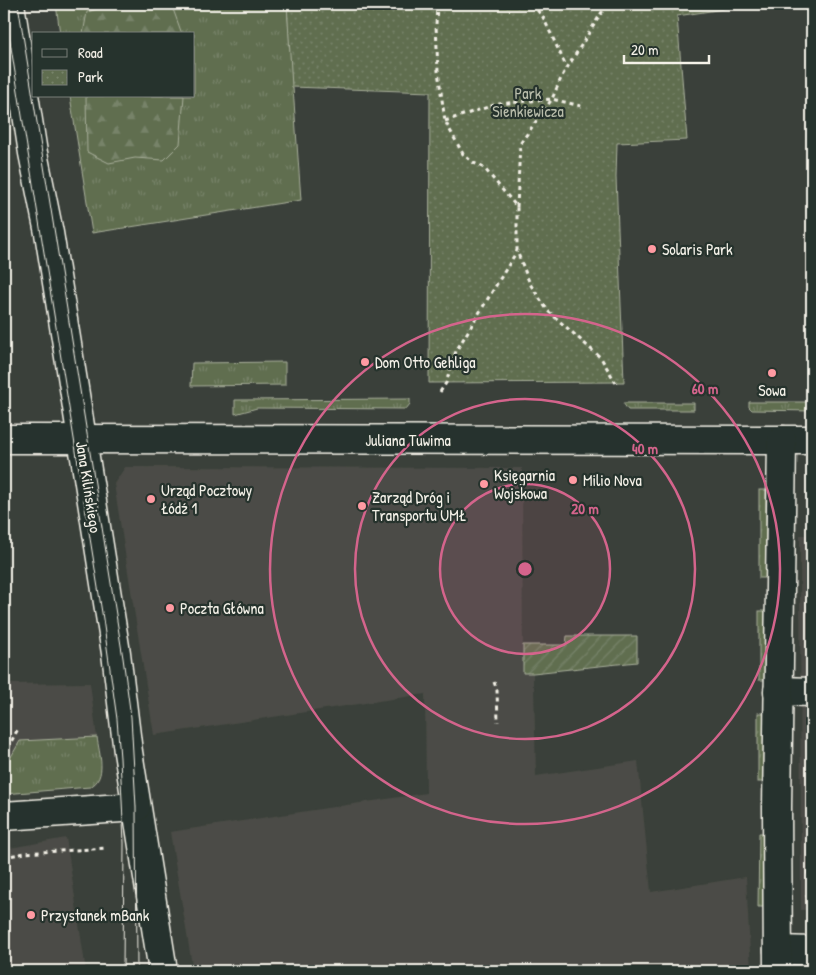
<svg xmlns="http://www.w3.org/2000/svg" width="816" height="975" font-family="'Patrick Hand',sans-serif">
<style>
.built{fill:#4b4c46}
.grass{fill:url(#grass-tufts);stroke:#aab09c}
.forest{fill:url(#forest-firs);stroke:#aab09c}
.park{fill:url(#park-dots);stroke:#aab09c}
.garden{fill:url(#garden-furrows);stroke:#aab09c}
.lines{fill:none;stroke-linecap:round;stroke-linejoin:round}
.minor-casing{stroke:#f4f1e8;stroke-width:31}
.path{stroke:#f4f1e8;stroke-width:3;stroke-dasharray:4 4;stroke-linecap:butt}
.minor{stroke:#26332d;stroke-width:28}
.tram{stroke:#f4f1e8;stroke-width:1}
.ring{fill:none;stroke:#d4648c;stroke-width:2.5}
.poi-dot{fill:#ff9aa2;stroke:#26332d;stroke-width:2}
.labels{text-anchor:middle;stroke-width:4.5;stroke-linejoin:round;paint-order:stroke}
.park-label{font-size:16px;fill:#b9bdab;stroke:#26332d}
.poi-label{font-size:16px;fill:#f4f1e8;stroke:#26332d;text-anchor:start}
.street-label{font-size:16px;fill:#f4f1e8;stroke:#26332d}
.centre{fill:#d4648c;stroke:#26332d;stroke-width:2.5}
.ring-label{font-size:15px;text-anchor:middle;font-weight:bold;fill:#d4648c;stroke:#26332d;stroke-width:4.5;stroke-linejoin:round;paint-order:stroke}
</style>
<defs>
<pattern id="grass-tufts" width="24" height="20" patternUnits="userSpaceOnUse" patternTransform="scale(1.25)"><rect width="24" height="20" fill="#606e50"/><path d="M3 7l-1-3M5 7V3M7 7l1-3M15 17l-1-3M17 17v-4M19 17l1-3" fill="none" stroke="#778369"/></pattern>
<pattern id="forest-firs" width="22" height="20" patternUnits="userSpaceOnUse" patternTransform="scale(1.25)"><rect width="22" height="20" fill="#606e50"/><path d="M5 1l3.5 6h-7zM16 11l3.5 6h-7z" fill="#778369"/></pattern>
<pattern id="park-dots" width="8" height="8" patternUnits="userSpaceOnUse" patternTransform="scale(1.25)"><rect width="8" height="8" fill="#606e50"/><path d="M2 2h.1M6 6h.1" fill="none" stroke="#778369" stroke-width="1.8" stroke-linecap="round"/></pattern>
<pattern id="garden-furrows" width="10" height="10" patternUnits="userSpaceOnUse" patternTransform="scale(1.25)"><rect width="10" height="10" fill="#606e50"/><path d="M-1 1l2-2M0 10L10 0M9 11l2-2" fill="none" stroke="#778369"/></pattern>
</defs>
<rect width="100%" height="100%" fill="#3a403a"/>
<filter id="ink" filterUnits="userSpaceOnUse"><feTurbulence type="fractalNoise" baseFrequency=".02" numOctaves="2"/><feDisplacementMap in="SourceGraphic" scale="10" xChannelSelector="R" yChannelSelector="G"/><feConvolveMatrix kernelMatrix="1 2 1 2 8 2 1 2 1" color-interpolation-filters="sRGB"/></filter>
<g filter="url(#ink)">
<g class="built">
<path d="M125 467 522 468 523 672 533 673V686H534L536 776 638 761 651 892 746 877 751 971H193L170 832 426 793 425 694 154 735 114 484Z"/>
<path d="M800 535H812V910H801Z"/>
<path d="M90 683 101 770 100 778 96 784 90 787 4 794V684Z"/>
<path d="M66 838 86 971H4V849Z"/>
</g>
<g class="grass">
<path d="M56 4H287L301 200 92 233 70 96H194V34H60Z"/>
<path d="M285 362V385L191 386 192 363Z"/>
<path d="M410 399V404L406 409 257 408 235 414V400Z"/>
<path d="M749 402H812V411L752 410 749 407Z"/>
<path d="M623 403H694V410H628Z"/>
<rect x="759" y="490" width="7" height="88"/>
<rect x="759" y="611" width="7" height="69"/>
<rect x="758" y="713" width="7" height="69"/>
<path d="M97 737C99 754 108 777 90 787L4 794V769L20 741Z"/>
<path d="M759 833H766L765 907H758Z"/>
</g>
<g class="forest">
<path d="M115 4H158L173 9 182 34H83L87 12Z"/>
<path d="M86 96H184L180 144 164 160 135 158 109 163 87 152Z"/>
</g>
<path class="park" d="M287 4H757L677 16 687 140 617 143 616 177 624 382 429 383 430 92 292 87Z"/>
<path class="garden" d="M567 636H637V662L533 673H523V645H566Z"/>
<g class="lines">
<g class="minor-casing">
<g id="minor">
<path d="M10 4 33 153 49 233 70 363 116 653 128 752 163 971"/>
<path d="M4 439 812 440"/>
<path d="M778 691 812 692"/>
<path d="M4 816 136 807"/>
<path d="M778 950 812 951"/>
<path d="M778 971 777 808 782 440"/>
</g>
</g>
<g class="path">
<path d="M437 4 436 25 438 71 445 121 463 154 472 162 484 168 517 207V251L530 284 548 311 601 358 616 383"/>
<path d="M532 4 543 17 567 68"/>
<path d="M445 121 497 104 552 99 585 107"/>
<path d="M517 207 520 144 552 99 562 76 607 4"/>
<path d="M440 392 446 383 456 351 517 251"/>
<path d="M494 682 497 690 498 722"/>
<path d="M4 755 19 727"/>
<path d="M4 857 25 853 107 848"/>
<path d="M806 897 809 895 808 869"/>
</g>
<use href="#minor" class="minor"/>
<g class="tram">
<path d="M4 4 103 619 117 719 120 758 124 843 123 971"/>
<path d="M18 4 123 658 131 717 136 807 137 971"/>
</g>
</g>
</g>
<circle cx="525" cy="569" r="85" fill="#d4648c" fill-opacity=".12"/>
<g class="ring">
<circle cx="525" cy="569" r="85"/>
<circle cx="525" cy="569" r="170"/>
<circle cx="525" cy="569" r="255"/>
</g>
<g class="poi-dot">
<circle cx="652" cy="249" r="5"/>
<circle cx="365" cy="362" r="5"/>
<circle cx="772" cy="373" r="5"/>
<circle cx="573" cy="480" r="5"/>
<circle cx="484" cy="484" r="5"/>
<circle cx="151" cy="499" r="5"/>
<circle cx="362" cy="506" r="5"/>
<circle cx="170" cy="608" r="5"/>
<circle cx="31" cy="915" r="5"/>
</g>
<g class="labels">
<g class="park-label">
<text x="528" y="99">Park<tspan x="528" dy="18">Sienkiewicza</tspan></text>
</g>
<g class="poi-label">
<text x="662" y="255">Solaris Park</text>
<text x="375" y="368">Dom Otto Gehliga</text>
<text x="772" y="396" text-anchor="middle">Sowa</text>
<text x="494" y="481">Księgarnia<tspan x="494" dy="18">Wojskowa</tspan></text>
<text x="583" y="486">Milio Nova</text>
<text x="161" y="496">Urząd Pocztowy<tspan x="161" dy="18">Łódź 1</tspan></text>
<text x="372" y="503">Zarząd Dróg i<tspan x="372" dy="18">Transportu UMŁ</tspan></text>
<text x="180" y="614">Poczta Główna</text>
<text x="41" y="921">Przystanek mBank</text>
</g>
<g class="street-label">
<text x="408" y="446">Juliana Tuwima</text>
<text transform="translate(89 487) rotate(81)" y="6">Jana Kilińskiego</text>
</g>
</g>
<circle cx="525" cy="569" r="8" class="centre"/>
<g class="ring-label">
<text x="705" y="394">60 m</text>
<text x="645" y="454">40 m</text>
<text x="585" y="514">20 m</text>
</g>
<rect width="816" height="975" fill="none" stroke="#26332d" stroke-width="20"/>
<rect x="10" y="10" width="796" height="955" fill="none" stroke="#f4f1e8" stroke-width="2" filter="url(#ink)"/>
<rect x="32" y="32" width="162" height="65" fill="#26332d" stroke="#787f78"/>
<rect x="42" y="49" width="25" height="8" fill="#26332d" stroke="#787f78"/>
<text x="78" y="58" font-size="15" fill="#f4f1e8">Road</text>
<rect x="42" y="70" width="25" height="15" fill="url(#park-dots)" stroke="#787f78"/>
<text x="78" y="82" font-size="15" fill="#f4f1e8">Park</text>
<path d="M624 55v8h85v-8" fill="none" stroke="#f4f1e8" stroke-width="2.5"/>
<text x="631" y="55" font-size="15" fill="#f4f1e8" stroke="#26332d" stroke-width="4" paint-order="stroke">20 m</text>
</svg>
